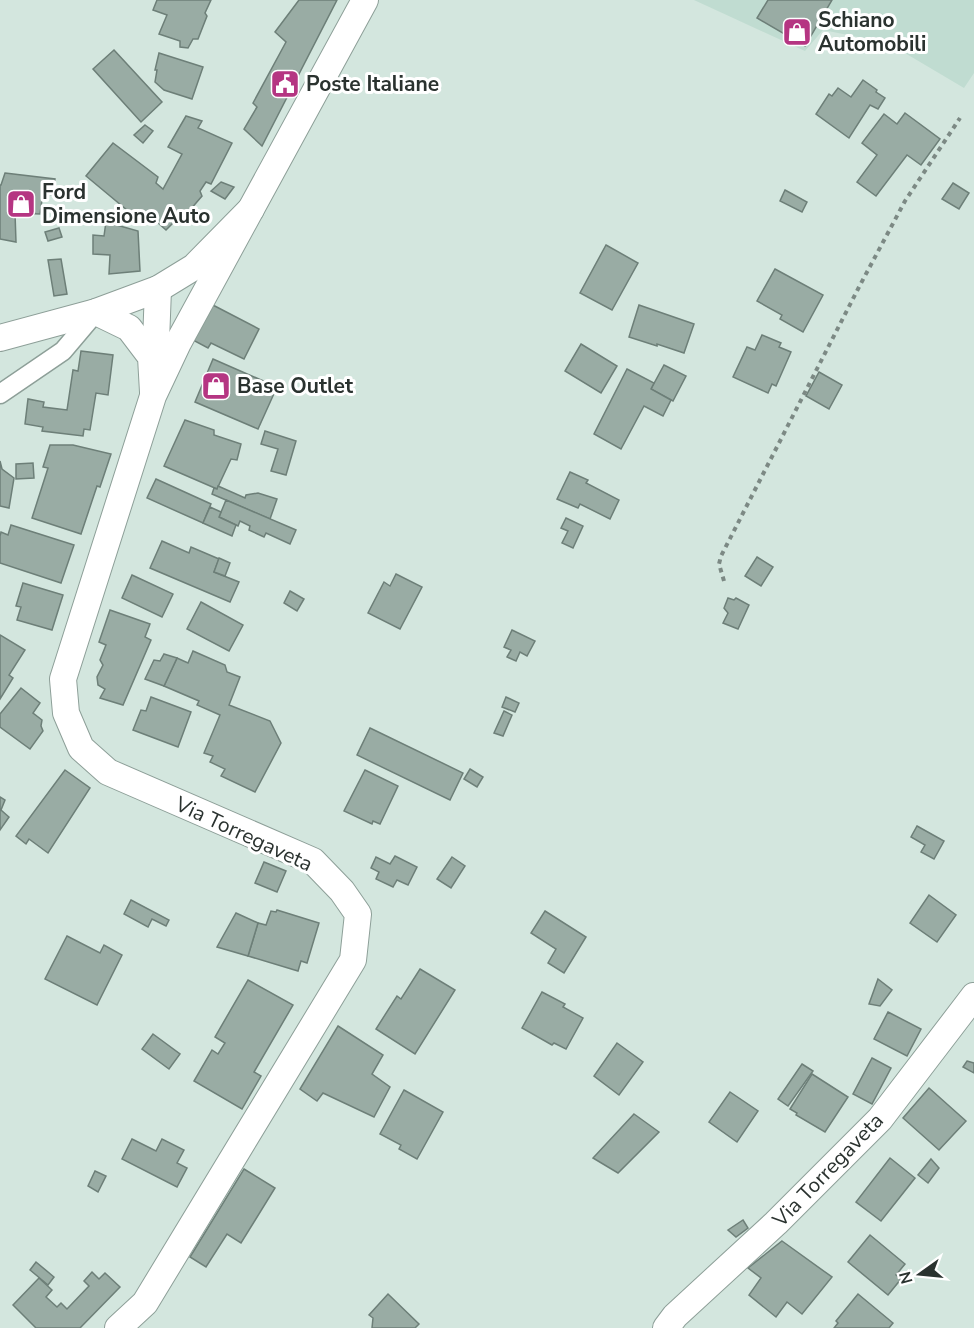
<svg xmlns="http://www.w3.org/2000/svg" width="974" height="1328" font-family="'Nunito Sans',sans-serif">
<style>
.built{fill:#c0dcd1}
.building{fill:#99aca4;stroke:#6d7f78;stroke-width:1.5}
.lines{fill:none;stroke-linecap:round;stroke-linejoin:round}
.street-casing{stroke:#8d9f98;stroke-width:21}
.secondary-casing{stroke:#8d9f98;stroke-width:28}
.path{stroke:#7c8984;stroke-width:4;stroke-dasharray:4.5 4.5;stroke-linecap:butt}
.street{stroke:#fff;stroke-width:18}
.secondary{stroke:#fff;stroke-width:26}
.labels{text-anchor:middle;stroke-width:6;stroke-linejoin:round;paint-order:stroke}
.poi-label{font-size:21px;font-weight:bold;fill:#2a322f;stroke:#fff;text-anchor:start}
.street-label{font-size:21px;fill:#2a322f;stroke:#fff}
</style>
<rect width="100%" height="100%" fill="#d3e6de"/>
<path class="built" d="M694 0H974V73L964 88 888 43 823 30 805 51Z"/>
<g class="building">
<path d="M157 0H211L205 13 207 16 198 39H193L188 48 180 47V41L159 34 167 15 153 10Z"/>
<path d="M299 0H337L262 146 244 129 257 107 253 103 286 42 275 32Z"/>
<path d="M768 0H832L805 46 757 18Z"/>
<path d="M114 50 162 102 141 122 93 69Z"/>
<path d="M159 53 203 67 192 99 164 90 155 82 157 70H155Z"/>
<path d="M863 80 877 90 876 92 885 98 878 109 870 105 849 138 816 114 829 94 832 96 838 88 851 97Z"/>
<path d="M905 113 940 139 921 165 907 155 876 196 857 182 877 155 862 143 884 114 897 124Z"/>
<path d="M186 116 202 121 198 128 232 143 211 184 206 182 200 191 202 196 178 224 176 220 166 230 148 214 139 220 86 176 113 143 158 177 156 183 163 189 182 154 168 147Z"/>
<path d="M145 125 153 131 143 143 134 135Z"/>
<path d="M5 173 55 179 53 195 43 193 40 214 15 213 16 242 0 239V185H1Z"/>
<path d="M221 182 234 187 225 199 211 191Z"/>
<path d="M953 183 969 193 959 209 942 199Z"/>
<path d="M785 190 807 202 802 212 780 201Z"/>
<path d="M106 222 138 231 140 271 109 274 110 255 93 254V235L104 236Z"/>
<path d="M59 228 62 237 48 241 45 232Z"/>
<path d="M606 245 638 263 612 310 580 293Z"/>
<path d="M61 259 67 294 54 296 48 260Z"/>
<path d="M775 269 823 295 803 332 780 319 782 315 757 301Z"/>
<path d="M209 303 259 329 244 359 211 343 208 348 191 339Z"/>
<path d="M639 305 694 324 684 353 657 344V346L629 337Z"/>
<path d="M762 335 781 343 779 347 791 352 776 386 772 384 768 393 733 377 747 347 755 350Z"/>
<path d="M581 344 617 366 601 393 565 371Z"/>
<path d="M81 351 113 355 108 395 96 393 90 430 84 429 83 436 42 431 43 427 25 424 28 399 44 402 43 407 67 410 73 370 78 371Z"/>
<path d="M213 359 277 387 258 429 195 402Z"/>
<path d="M664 365 686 376 673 401 651 389Z"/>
<path d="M627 369 654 383 651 389 671 400 663 416 644 406 621 449 594 434Z"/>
<path d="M819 372 842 385 829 409 806 396Z"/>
<path d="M185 420 214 430V435L241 444 237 460 231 459 217 489 164 466Z"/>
<path d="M265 431 296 441 286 475 271 471 278 449 261 444Z"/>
<path d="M50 445H73L111 454 100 487 97 486 81 534 32 518 48 468 43 467Z"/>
<path d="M0 461 2 469 14 478 9 508 0 506Z"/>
<path d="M33 463 34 478 16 479V464Z"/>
<path d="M570 472 588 480 586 483 619 500 610 519 580 504 578 508 557 499Z"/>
<path d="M156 479 211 504 203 523 147 498Z"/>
<path d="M218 486 245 498 246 495 258 493 277 499 270 519 212 494 214 488 217 489Z"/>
<path d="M226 500 296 530 290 544 266 533 264 537 249 530 250 526 240 521 238 526 219 517Z"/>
<path d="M210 507 221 512 219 517 236 525 232 536 203 523Z"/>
<path d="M566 518 583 526 573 548 562 543 568 531 561 528Z"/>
<path d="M11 525 74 545 61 583 0 563V536L1 532 8 535Z"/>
<path d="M162 541 189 553 191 547 219 559 214 572 239 582 230 602 150 568Z"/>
<path d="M757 557 773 567 761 586 745 576Z"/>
<path d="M219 558 230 563 225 576 214 572Z"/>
<path d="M396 574 422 587 400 629 368 613 384 582 390 586Z"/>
<path d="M132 575 173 594 162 617 122 598Z"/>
<path d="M23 583 63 595 52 630 17 620 21 607 16 606Z"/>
<path d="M290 591 304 599 297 611 284 603Z"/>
<path d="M728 598 734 600 736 598 749 605 738 629 723 623 728 613 724 608Z"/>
<path d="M201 602 243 625 229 651 187 629Z"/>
<path d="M110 610 150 624 145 637 151 640 123 705 100 698 105 689 98 685 97 677 103 665 100 660 106 645 99 642Z"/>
<path d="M512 630 535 641 527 656 520 652 516 661 507 657 511 650 504 647Z"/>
<path d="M0 635 25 650 9 675 13 678 0 699Z"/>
<path d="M193 651 225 665 227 672 240 677 229 705 270 721 281 743 255 792 221 776 225 769 210 762 213 756 204 753 220 715 197 705 199 701 164 686 177 658 188 663Z"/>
<path d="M164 654 177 658 164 686 145 679 154 660 160 661Z"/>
<path d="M21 688 40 703 33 713 42 720 41 726 43 731 30 749 0 727V714Z"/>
<path d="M151 697 191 712 178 747 133 730 141 710 146 711Z"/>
<path d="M506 697 519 703 515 712 502 707Z"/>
<path d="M504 711 512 715 503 736 494 733Z"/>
<path d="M370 728 463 773 450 800 357 755Z"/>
<path d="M470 769 483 777 477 787 464 779Z"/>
<path d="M65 770 90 788 48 853 29 839 26 844 16 836Z"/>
<path d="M365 770 398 786 380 824 373 821 372 824 344 811Z"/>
<path d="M0 797 5 800 1 810 9 817 0 830Z"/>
<path d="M917 826 944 841 934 859 921 852 925 845 911 837Z"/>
<path d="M395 856 417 867 408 885 397 880 393 887 376 879 379 872 371 868 376 857 390 864Z"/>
<path d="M452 857 465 866 451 888 437 879Z"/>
<path d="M264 862 286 871 277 892 255 883Z"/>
<path d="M929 895 956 915 937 942 910 923Z"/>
<path d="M131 900 169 920 166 926 152 919 148 927 124 914Z"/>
<path d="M277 910 319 923 307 963 301 961 298 971 248 956 258 923 266 925 271 911 276 912Z"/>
<path d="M545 911 586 937 564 973 548 963 556 949 531 933Z"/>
<path d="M236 913 258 923 248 956 217 947Z"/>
<path d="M67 936 100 953 104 945 122 955 97 1005 45 979Z"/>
<path d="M420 969 455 990 415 1054 376 1029 397 996 401 999Z"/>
<path d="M878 979 892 990 880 1006 869 1004Z"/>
<path d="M248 980 293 1005 254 1072 261 1076 242 1109 194 1081 212 1050 218 1054 225 1043 215 1037Z"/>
<path d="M542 992 565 1004 563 1007 583 1018 566 1049 554 1043 552 1045 522 1028Z"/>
<path d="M888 1012 921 1029 907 1056 874 1039Z"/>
<path d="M338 1026 383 1055 372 1074 390 1087 374 1117 323 1093 317 1101 300 1089Z"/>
<path d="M153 1034 180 1054 169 1069 142 1049Z"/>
<path d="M617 1043 643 1062 619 1095 594 1076Z"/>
<path d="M872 1058 891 1068 872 1104 853 1094Z"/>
<path d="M967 1061 974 1063V1073L963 1067Z"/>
<path d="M802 1064 813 1071 788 1106 778 1099Z"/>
<path d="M812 1074 848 1097 825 1132 796 1115 797 1113 790 1109Z"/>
<path d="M929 1088 966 1121 939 1150 903 1118Z"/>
<path d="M404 1090 443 1112 417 1159 399 1149 401 1145 380 1134Z"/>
<path d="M730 1092 758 1111 737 1142 709 1122Z"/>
<path d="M634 1114 659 1132 618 1173 593 1158Z"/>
<path d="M132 1139 156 1151 162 1139 184 1150 177 1163 187 1168 177 1187 122 1159Z"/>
<path d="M890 1158 915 1178 881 1221 856 1202Z"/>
<path d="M931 1159 939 1168 928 1183 918 1175Z"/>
<path d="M244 1169 275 1188 241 1243 227 1234 206 1267 190 1257Z"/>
<path d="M95 1171 106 1176 98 1192 88 1186Z"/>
<path d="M743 1220 748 1228 736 1237 728 1230Z"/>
<path d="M870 1235 905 1264 896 1275 901 1279 888 1295 848 1262Z"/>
<path d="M782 1241 832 1277 802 1314 787 1302 776 1317 749 1295 761 1278 748 1268Z"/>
<path d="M36 1262 54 1277 48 1285 30 1270Z"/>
<path d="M92 1272 99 1279 105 1273 120 1287 80 1328H36L13 1305 39 1278 52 1290 46 1297 57 1307 61 1303 67 1309 89 1286 84 1281Z"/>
<path d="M388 1294 419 1324 415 1328H372L373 1318 369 1315Z"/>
<path d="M858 1294 893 1323 889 1328H834L838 1323 836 1321Z"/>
</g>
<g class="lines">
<g class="street-casing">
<path id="street" d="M0 394 63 351 96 312"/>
</g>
<g class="secondary-casing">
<g id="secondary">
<path d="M96 312 129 328 151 357 153 392"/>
<path d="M0 338 96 312 158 289 194 267 251 209 365 0"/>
<path d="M155 368 158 289"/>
<path d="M118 1328 145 1303 353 960 358 914 342 891 313 861 108 772 81 748 66 713 63 679 153 396 178 343 251 209"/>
<path d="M666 1328 675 1316 776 1223 880 1119 974 996"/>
</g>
</g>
<path class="path" d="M724 581 719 564 721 556 859 287 905 201 960 118"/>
<use href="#street" class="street"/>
<use href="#secondary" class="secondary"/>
</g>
<defs>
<g id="shop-square" transform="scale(1.5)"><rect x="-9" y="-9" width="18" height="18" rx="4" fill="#b53582" stroke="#fff"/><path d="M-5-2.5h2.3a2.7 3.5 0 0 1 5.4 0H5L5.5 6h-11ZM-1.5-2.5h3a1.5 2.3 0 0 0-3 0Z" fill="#fff"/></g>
<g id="civic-square" transform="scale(1.5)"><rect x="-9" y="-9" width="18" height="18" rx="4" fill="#b53582" stroke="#fff"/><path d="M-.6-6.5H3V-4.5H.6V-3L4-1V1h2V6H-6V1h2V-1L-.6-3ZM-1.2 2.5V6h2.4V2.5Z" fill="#fff"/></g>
</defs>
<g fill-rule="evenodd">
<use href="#shop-square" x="797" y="32"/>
<use href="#civic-square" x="285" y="84"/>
<use href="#shop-square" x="21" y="204"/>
<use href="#shop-square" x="216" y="386"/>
</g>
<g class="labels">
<g class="poi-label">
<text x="818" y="27">Schiano<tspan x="818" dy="24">Automobili</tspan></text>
<text x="306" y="91">Poste Italiane</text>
<text x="42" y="199">Ford<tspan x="42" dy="24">Dimensione Auto</tspan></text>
<text x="237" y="393">Base Outlet</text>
</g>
<g class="street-label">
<text transform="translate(244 834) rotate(25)" y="7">Via Torregaveta</text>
<text transform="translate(828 1170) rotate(-46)" y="7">Via Torregaveta</text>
</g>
</g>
<g transform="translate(920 1274) rotate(255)" stroke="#ffffff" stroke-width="4.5" paint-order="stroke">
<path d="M0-4.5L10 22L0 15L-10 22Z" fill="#2a322f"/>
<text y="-9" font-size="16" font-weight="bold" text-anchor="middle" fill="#2a322f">N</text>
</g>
</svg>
